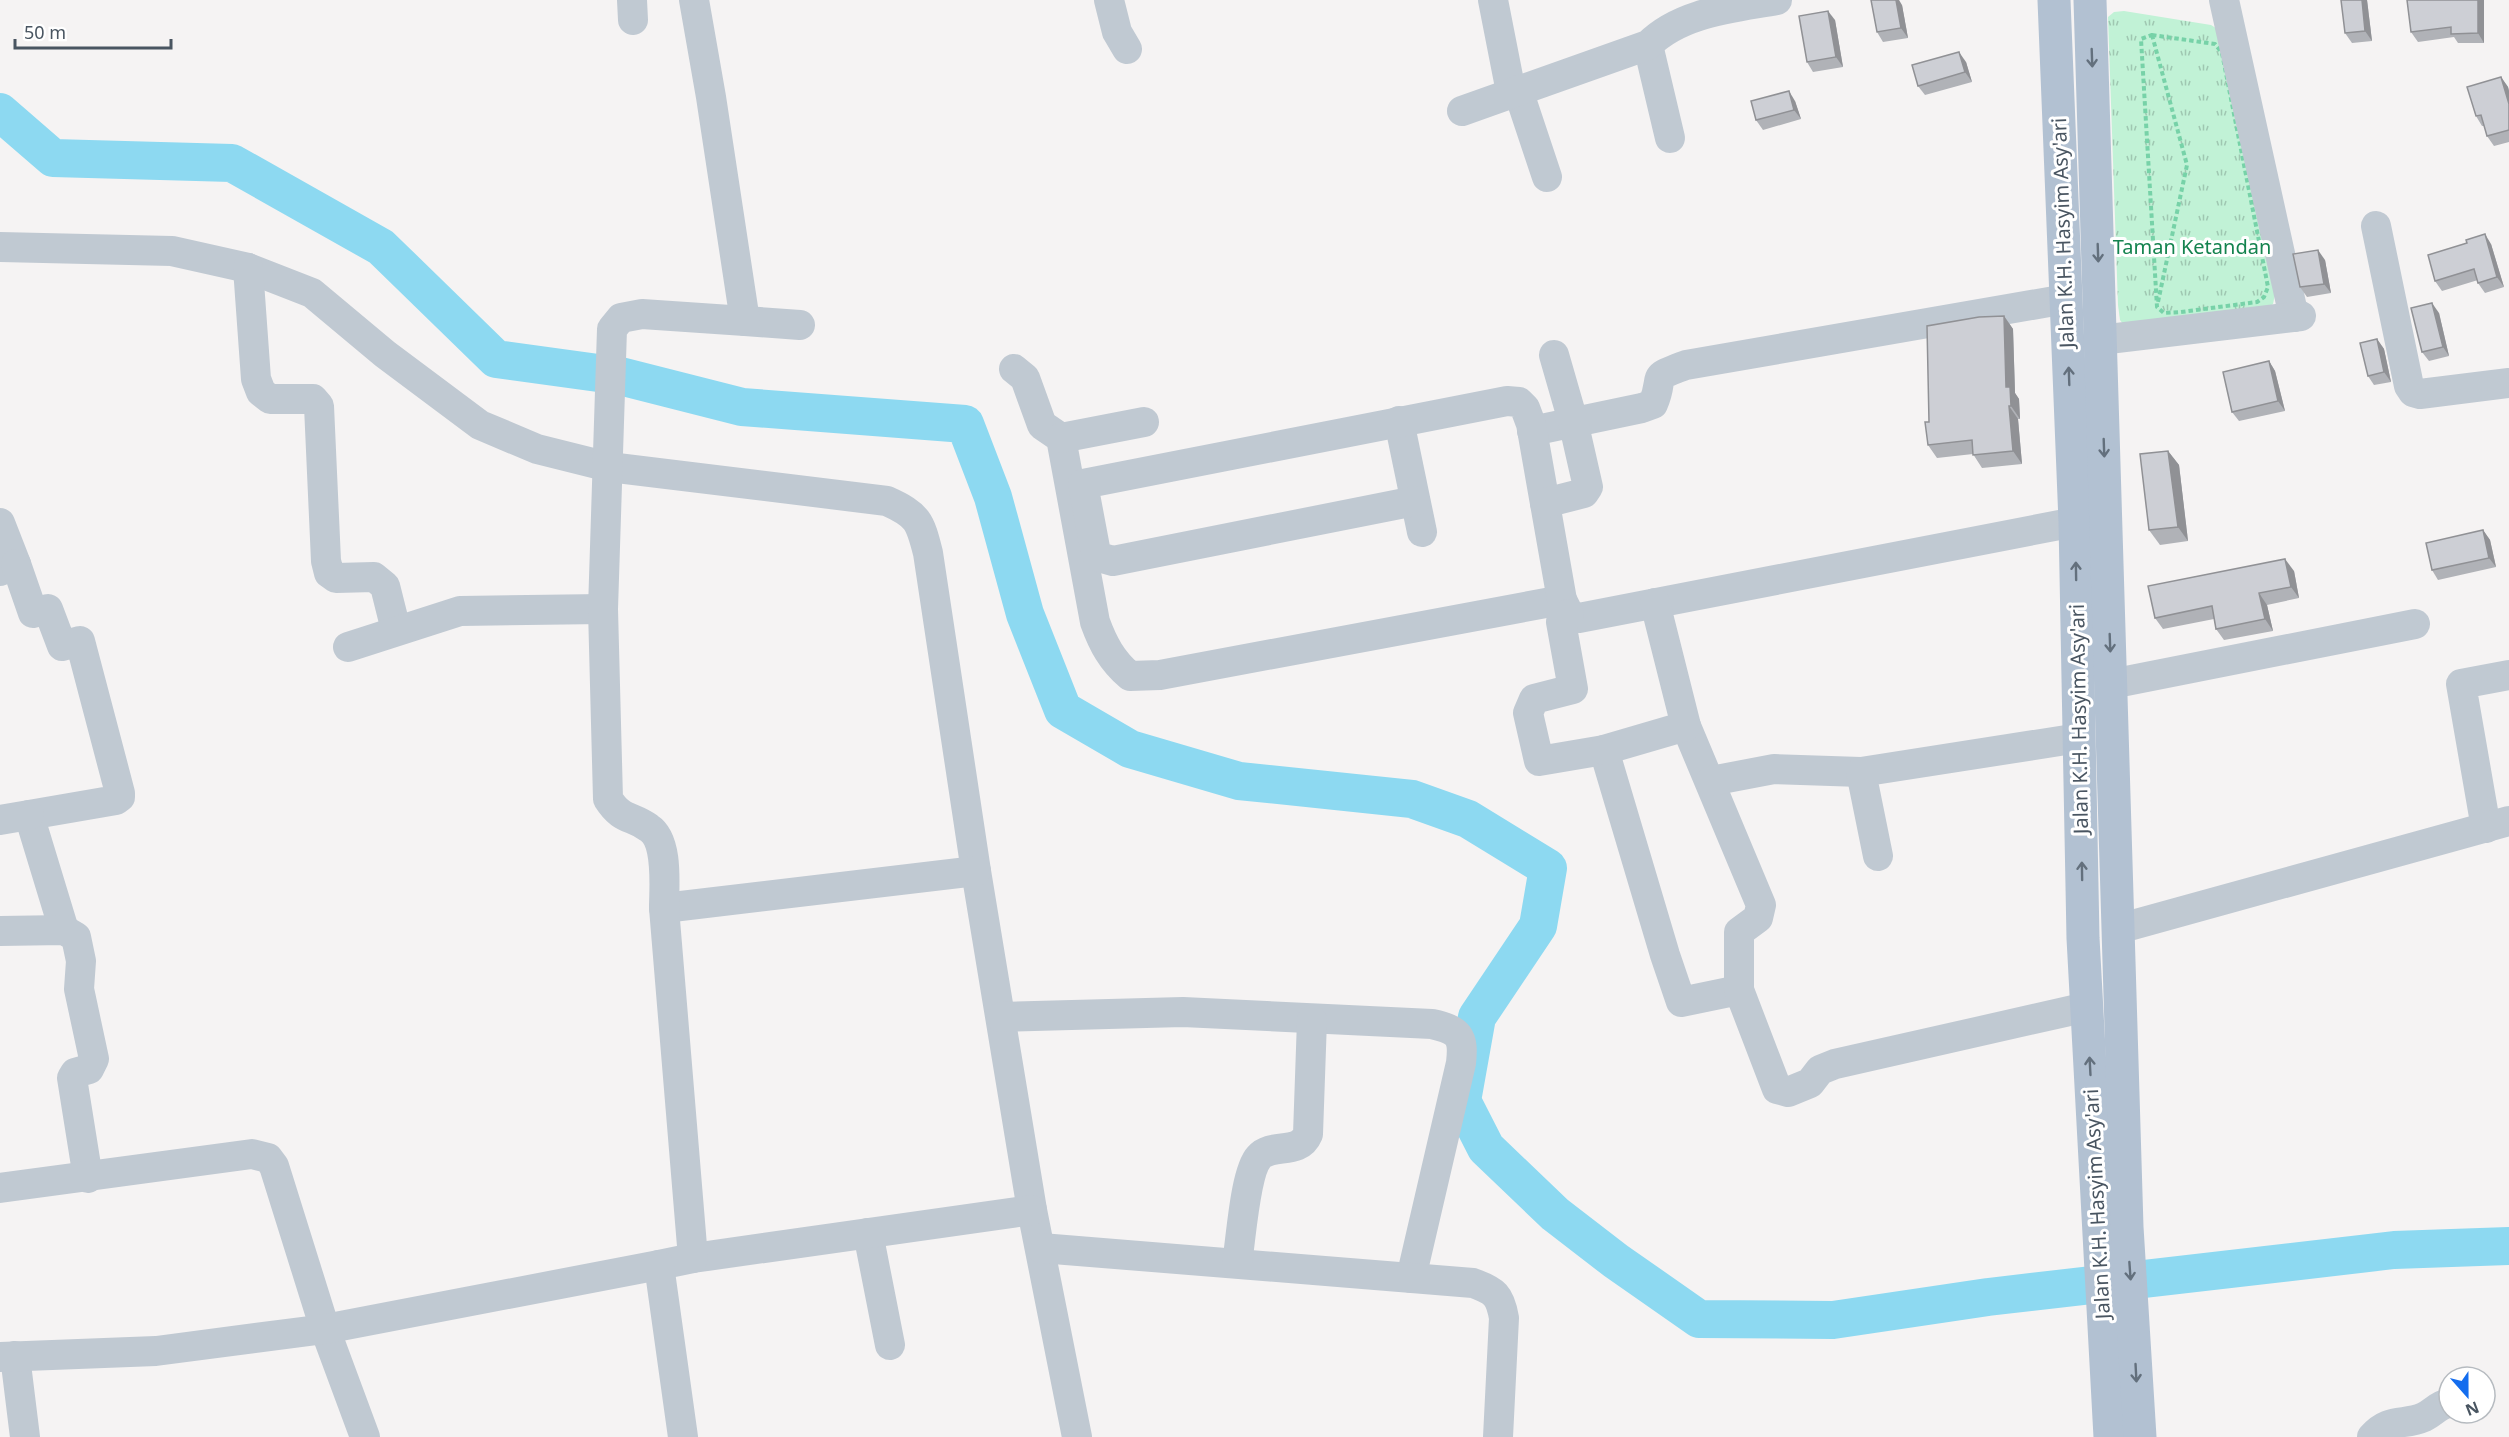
<svg xmlns="http://www.w3.org/2000/svg" width="2509" height="1437" font-family="'Noto Sans',sans-serif">
<style>
.grass{fill:url(#grass-tufts)}
.lines{fill:none;stroke-linecap:round;stroke-linejoin:round}
.river{stroke:#8dd9f1;stroke-width:38}
.path{stroke:#77d2a8;stroke-width:4;stroke-dasharray:4.5 3;stroke-linecap:butt}
.minor{stroke:#c0c9d2;stroke-width:30}
.major{stroke:#b2c1d2;stroke-width:33}
.wall{fill:#b0b2b7}
.shaded-wall{fill:#909195}
.building{fill:#cdcfd5;stroke:#909195;stroke-width:1.5}
.oneway{stroke:#63707d}
.labels{text-anchor:middle;stroke-width:6;stroke-linejoin:round;paint-order:stroke}
.street-label{font-size:20px;fill:#495561;stroke:#fff}
.park-label{font-size:20px;fill:#14834f;stroke:#fff}
</style>
<defs>
<pattern id="grass-tufts" width="24" height="20" patternUnits="userSpaceOnUse" patternTransform="scale(1.5)"><rect width="24" height="20" fill="#c1f2d6"/><path d="M3 7l-1-3M5 7V3M7 7l1-3M15 17l-1-3M17 17v-4M19 17l1-3" fill="none" stroke="#9fc7b1"/></pattern>
</defs>
<rect width="100%" height="100%" fill="#f5f3f3"/>
<path class="grass" d="M2124 11 2211 25 2219 30 2277 285 2273 304 2263 310 2126 328 2120 320 2118 305 2108 17 2114 12Z"/>
<g class="lines">
<path class="river" d="M0 112 53 158 232 163 381 247 496 359 620 376 742 407 965 424 993 497 1025 614 1063 710 1130 749 1239 781 1412 799 1468 819 1548 868 1538 926 1477 1017 1462 1101 1486 1148 1555 1214 1616 1261 1699 1319 1833 1320 1988 1297 2394 1250 2509 1246"/>
<g class="path">
<path d="M2152 35 2215 44 2222 53 2268 287 2264 297 2257 302 2181 312 2164 313 2157 307 2141 39Z"/>
<path d="M2152 35 2187 165 2158 302"/>
</g>
<g class="minor">
<path d="M632 0 633 20"/>
<path d="M1109 0 1117 32 1127 49"/>
<path d="M1493 0 1511 92"/>
<path d="M2224 0 2294 317"/>
<path d="M1648 45 1670 138"/>
<path d="M1518 90 1547 177"/>
<path d="M1462 111 1648 45C1681 12 1733 8 1777 0"/>
<path d="M2376 226 2409 386 2413 392 2420 394 2509 383"/>
<path d="M0 247 172 251 248 268 312 293 385 354 480 425 537 449 609 467 887 501C918 515 920 521 928 553L976 871 1032 1210 1077 1437"/>
<path d="M248 268 256 379 261 392 270 399H313L319 406 326 561 329 573 336 578 374 577 385 586 396 630"/>
<path d="M745 321 800 325"/>
<path d="M2100 340 2301 316"/>
<path d="M1014 369 1025 378 1042 425 1061 438 1095 622C1103 644 1112 661 1130 676L1160 675 1562 600 1569 614 1579 618 2075 522"/>
<path d="M1399 421 1422 532"/>
<path d="M1532 431 1642 408 1653 404C1666 374 1647 379 1686 365L2066 299"/>
<path d="M1061 438 1144 422"/>
<path d="M1415 501 1113 561 1099 557 1096 553 1083 484 1507 401 1519 402 1525 408 1531 424 1562 600"/>
<path d="M1545 503 1584 493 1588 487 1573 421 1554 355"/>
<path d="M0 523 16 564 0 571"/>
<path d="M16 564 33 613 48 609 62 646 80 641 120 793V797L116 800 29 815 64 930"/>
<path d="M1569 614 1561 622 1573 689 1534 699 1528 713 1539 761 1604 750 1665 955 1681 1002 1739 990"/>
<path d="M348 647 460 611 603 609"/>
<path d="M2111 684 2415 624"/>
<path d="M1686 726 1761 905 1758 918 1739 932V990L1777 1089 1788 1092 1810 1083 1820 1070 1835 1064 2087 1007"/>
<path d="M1604 750 1686 726 1655 603"/>
<path d="M1711 781 1774 769 1861 772"/>
<path d="M0 820 29 815"/>
<path d="M2486 828 2461 684 2509 675"/>
<path d="M1878 856 1861 772 2079 738"/>
<path d="M664 908 976 871"/>
<path d="M2118 929 2509 821"/>
<path d="M0 931 64 930 76 937 81 961 79 989 94 1059 89 1069 75 1073 72 1078 88 1178"/>
<path d="M1001 1017 1183 1012 1432 1024C1459 1030 1464 1036 1461 1063L1411 1278"/>
<path d="M0 1188 252 1154 268 1158 274 1166 325 1329 365 1437"/>
<path d="M868 1233 890 1345"/>
<path d="M1041 1248 1473 1283C1495 1291 1500 1295 1504 1318L1498 1437"/>
<path d="M693 1258 1032 1210"/>
<path d="M1237 1263C1241 1240 1245 1172 1259 1157 1272 1142 1299 1156 1308 1134L1312 1020"/>
<path d="M659 1265 693 1258 664 908C664 887 669 841 649 828 631 815 622 821 608 799L603 609 612 329 621 318 642 314 745 321 711 97 694 0"/>
<path d="M15 1356 25 1437"/>
<path d="M0 1357 156 1351 325 1329 659 1265 683 1437"/>
<path d="M2372 1437C2389 1417 2404 1426 2424 1417 2434 1412 2438 1405 2449 1403"/>
</g>
<g class="major">
<path d="M2054 0 2075 522 2083 938 2110 1437"/>
<path d="M2090 0 2127 1227 2140 1437"/>
</g>
</g>
<g class="wall">
<path d="M2367 0 2372 41 2352 43 2345 33Z"/>
<path d="M2484 0V43H2458L2454 37 2418 42 2411 32Z"/>
<path d="M1902 5 1908 38 1883 42 1877 32Z"/>
<path d="M1835 20 1843 67 1813 72 1807 62Z"/>
<path d="M1966 62 1972 82 1925 95 1918 86Z"/>
<path d="M2501 77 2508 87 2509 91V142L2494 146 2487 136 2484 126H2482L2476 116Z"/>
<path d="M1795 101 1801 119 1763 130 1756 120Z"/>
<path d="M2467 243 2491 244 2504 287 2485 293 2478 283V280L2442 291 2435 281Z"/>
<path d="M2325 260 2331 293 2307 297 2300 287Z"/>
<path d="M2439 313 2449 356 2429 361 2422 352Z"/>
<path d="M2004 316 2013 329 2015 393 2019 399 2020 419H2018L2022 464 1982 468 1973 454 1937 458 1928 445Z"/>
<path d="M2377 339 2384 349 2391 382 2374 385 2368 376Z"/>
<path d="M2269 361 2275 371 2285 411 2239 421 2232 412Z"/>
<path d="M2168 451 2179 465 2188 541 2160 545 2149 530Z"/>
<path d="M2483 530 2490 540 2496 567 2438 580 2432 570Z"/>
<path d="M2294 571 2299 598 2267 605 2273 631 2224 640 2216 629 2214 619 2163 629 2155 618Z"/>
</g>
<g class="shaded-wall">
<path d="M1896 0H1899L1902 5 1908 38 1901 28Z"/>
<path d="M2362 0H2367L2372 41 2365 31Z"/>
<path d="M2478 0H2484V43L2478 33Z"/>
<path d="M1828 11 1835 20 1843 67 1836 57Z"/>
<path d="M1959 52 1966 62 1972 82 1965 72Z"/>
<path d="M2501 77 2508 87 2509 91V104Z"/>
<path d="M1789 91 1795 101 1801 119 1794 110Z"/>
<path d="M2485 234 2491 244 2504 287 2497 277Z"/>
<path d="M2318 250 2325 260 2331 293 2324 284Z"/>
<path d="M2432 303 2439 313 2449 356 2443 347Z"/>
<path d="M2004 316 2013 329 2015 393 2019 399 2020 419 2011 406 2006 387Z"/>
<path d="M2377 339 2384 349 2391 382 2384 372Z"/>
<path d="M2269 361 2275 371 2285 411 2278 401Z"/>
<path d="M2009 406 2018 419 2022 464 2013 451Z"/>
<path d="M2168 451 2179 465 2188 541 2178 527Z"/>
<path d="M2483 530 2490 540 2496 567 2489 558Z"/>
<path d="M2285 559 2294 571 2299 598 2291 587Z"/>
<path d="M2259 593 2267 605 2273 631 2265 619Z"/>
</g>
<g class="building">
<path d="M1871 0H1896L1901 28 1877 32Z"/>
<path d="M2341 0H2362L2365 31 2345 33Z"/>
<path d="M2407 0H2478V33L2451 34V27L2411 32Z"/>
<path d="M1828 11 1836 57 1807 62 1799 16Z"/>
<path d="M1959 52 1965 72 1918 86 1912 65Z"/>
<path d="M2501 77 2509 104V130L2487 136 2481 115 2476 116 2467 87Z"/>
<path d="M1789 91 1794 110 1756 120 1751 101Z"/>
<path d="M2485 234 2497 277 2478 283 2474 269 2435 281 2428 255 2467 243 2466 240Z"/>
<path d="M2318 250 2324 284 2300 287 2293 254Z"/>
<path d="M2432 303 2443 347 2422 352 2411 308Z"/>
<path d="M2004 316 2006 387H2010L2011 406H2009L2013 451 1973 455 1972 440 1928 445 1925 422H1929L1927 326 1979 317Z"/>
<path d="M2377 339 2384 372 2368 376 2360 343Z"/>
<path d="M2269 361 2278 401 2232 412 2223 372Z"/>
<path d="M2168 451 2178 527 2149 530 2140 454Z"/>
<path d="M2483 530 2489 558 2432 570 2426 543Z"/>
<path d="M2285 559 2291 587 2259 593 2265 619 2216 629 2212 606 2155 618 2148 586Z"/>
</g>
<defs><path id="oneway-shaft" d="M-6 0H5M1.5-3L5.5 0L1.5 3" fill="none" stroke-width="1.6" stroke-linecap="round" stroke-linejoin="round" transform="scale(1.5)"/></defs>
<g class="oneway">
<use href="#oneway-shaft" transform="translate(2092 58) rotate(88)"/>
<use href="#oneway-shaft" transform="translate(2098 253) rotate(88)"/>
<use href="#oneway-shaft" transform="translate(2069 376) rotate(-92)"/>
<use href="#oneway-shaft" transform="translate(2104 448) rotate(88)"/>
<use href="#oneway-shaft" transform="translate(2076 571) rotate(-91)"/>
<use href="#oneway-shaft" transform="translate(2110 643) rotate(88)"/>
<use href="#oneway-shaft" transform="translate(2082 871) rotate(-91)"/>
<use href="#oneway-shaft" transform="translate(2090 1066) rotate(-93)"/>
<use href="#oneway-shaft" transform="translate(2130 1271) rotate(86)"/>
<use href="#oneway-shaft" transform="translate(2136 1373) rotate(87)"/>
</g>
<g class="labels">
<g class="street-label">
<text transform="translate(2063 233) rotate(-92)" y="7">Jalan K.H. Hasyim Asy'ari</text>
<text transform="translate(2079 719) rotate(-91)" y="7">Jalan K.H. Hasyim Asy'ari</text>
<text transform="translate(2097 1204) rotate(-93)" y="7">Jalan K.H. Hasyim Asy'ari</text>
</g>
<g class="park-label">
<text x="2192" y="254">Taman Ketandan</text>
</g>
</g>
<g transform="translate(2467 1395) rotate(159)"><circle r="28" fill="#ffffff" stroke="#b6bbc0" stroke-width="1.5"/>
<path d="M0-4.5L10 22L0 15L-10 22Z" fill="#146dee"/>
<text y="-9" font-size="16" font-weight="bold" text-anchor="middle" fill="#495561">N</text>
</g>
<path d="M15 39v9h156v-9" fill="none" stroke="#495561" stroke-width="3"/>
<text x="24" y="39" font-size="18" fill="#495561" stroke="#ffffff" stroke-width="4.5" paint-order="stroke">50 m</text>
</svg>
